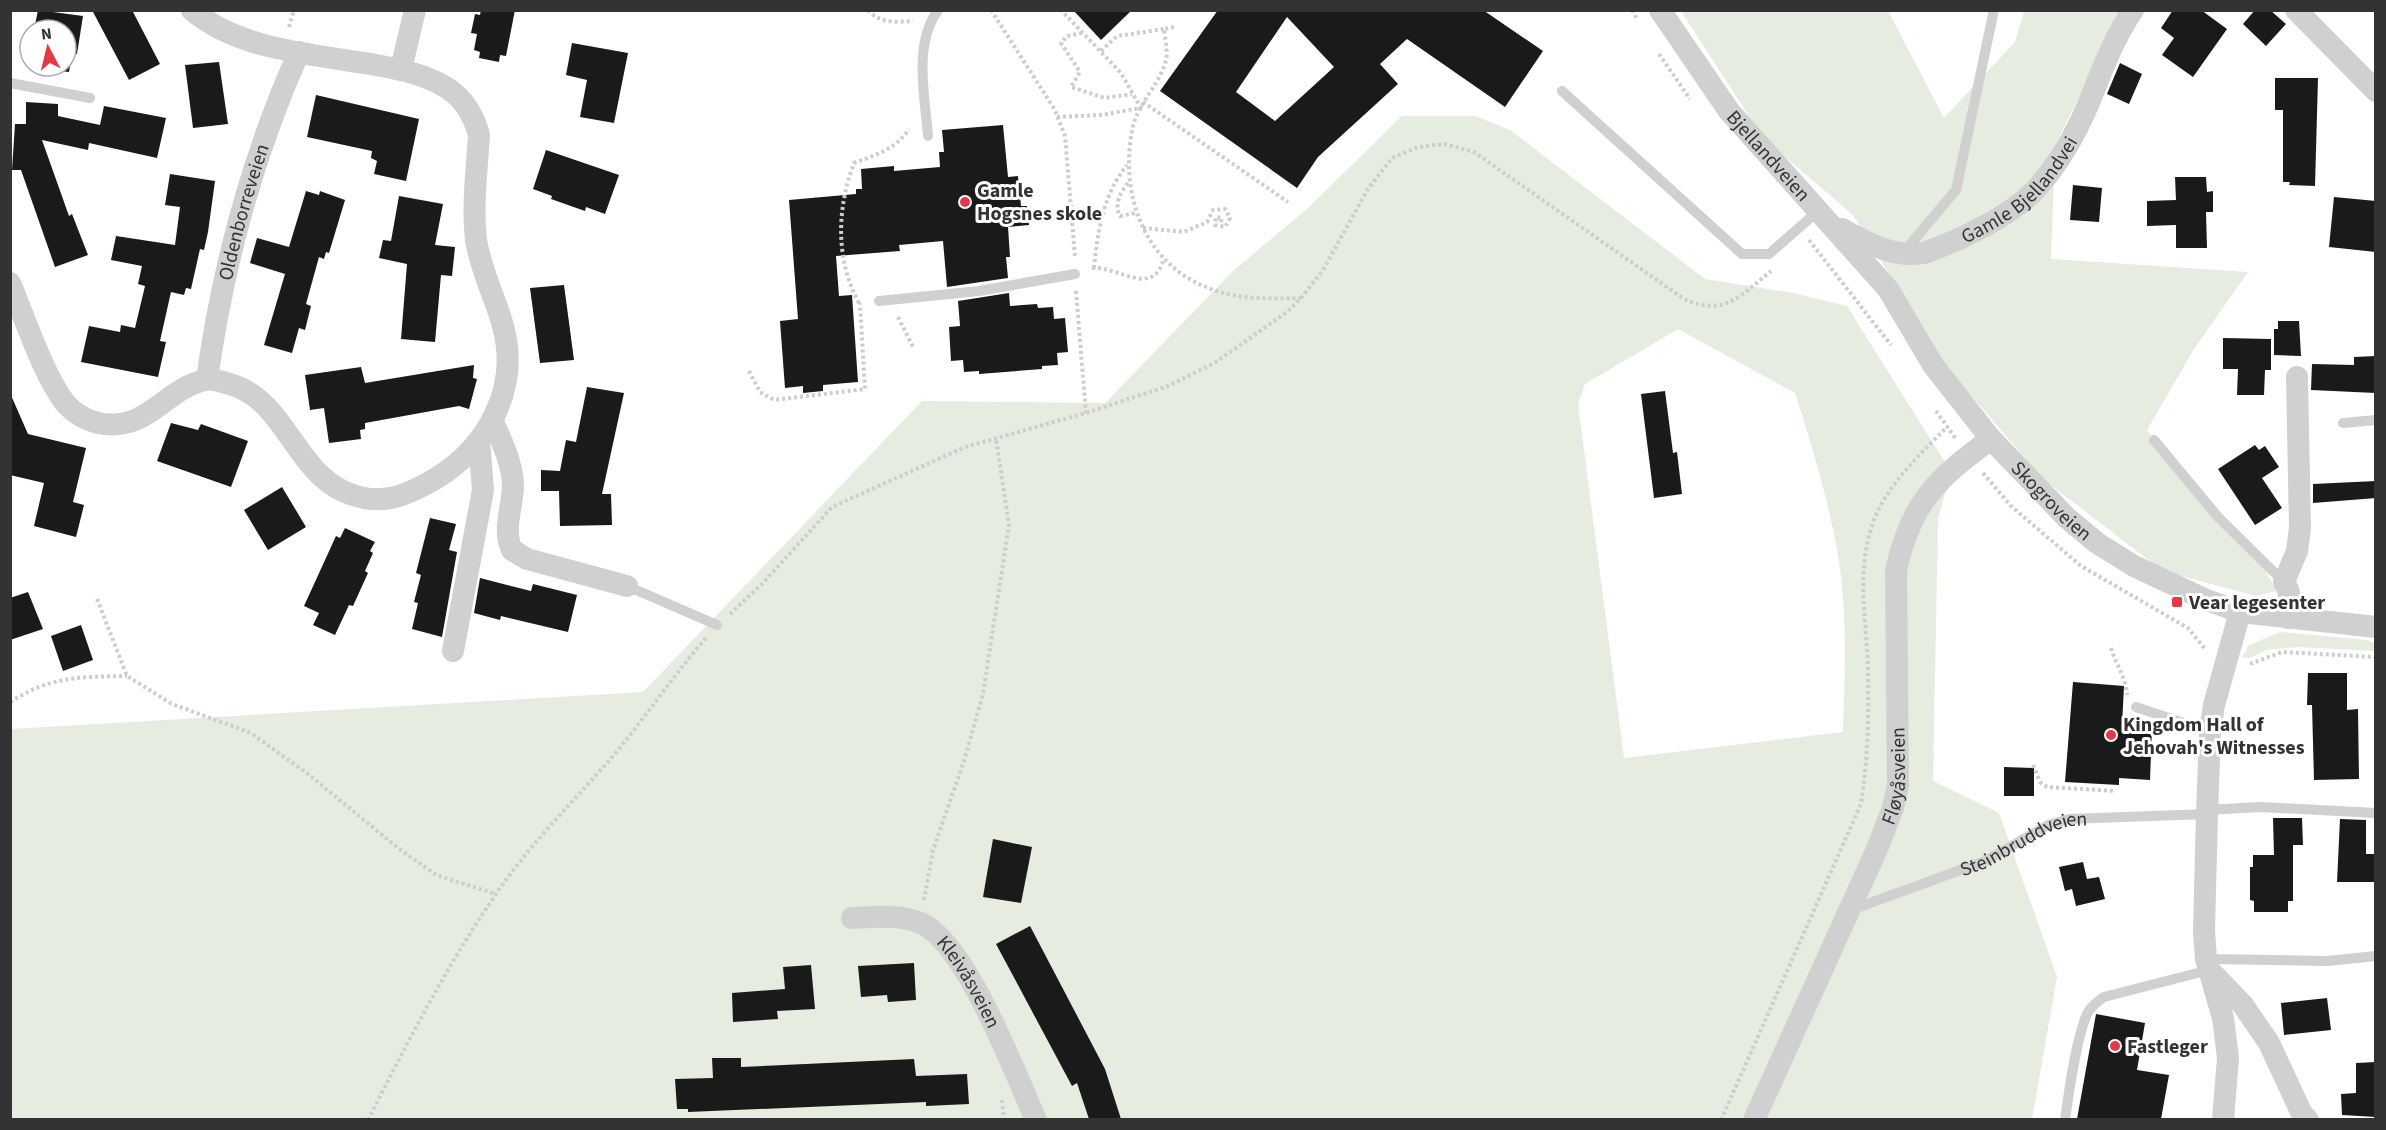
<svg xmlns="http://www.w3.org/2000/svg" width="2386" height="1130" font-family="'Source Sans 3',sans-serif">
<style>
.green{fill:#e6ecdf;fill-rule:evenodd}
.building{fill:#1a1a1a;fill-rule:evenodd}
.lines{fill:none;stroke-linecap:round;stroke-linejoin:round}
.path{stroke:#cdcdcd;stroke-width:4;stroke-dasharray:3 3;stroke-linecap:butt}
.service{stroke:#d0d0d0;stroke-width:10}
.minor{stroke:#d0d0d0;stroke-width:22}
.poi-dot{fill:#e63946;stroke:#fff;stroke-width:2}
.labels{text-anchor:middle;stroke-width:6;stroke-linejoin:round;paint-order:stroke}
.street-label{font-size:20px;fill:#333;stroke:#fff}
.poi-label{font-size:20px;font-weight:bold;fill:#333;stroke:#fff;text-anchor:start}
</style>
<rect width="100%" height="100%" fill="#fff"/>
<g class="green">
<path d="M1681 11H1888L1944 118 2015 42 2024 11H2123L2055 145 2051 259 2248 272 2194 349 2147 430 2263 565 2276 591 2256 596 2163 571 2044 480 1945 365 1853 215 1763 138Z"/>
<path d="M1402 116H1475L1510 130 1705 279 1793 293 1847 306 1951 472 1938 519 1933 781 1999 813 2057 977 2032 1119 11 1120V729L643 692 922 401 1105 403 1233 271 1307 209ZM1678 329 1795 393C1811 443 1826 492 1836 544 1848 605 1845 669 1843 732L1624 758 1578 404 1585 384Z"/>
<path d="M2280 632 2367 640 2374 643 2375 651 2297 647 2266 650 2250 658 2242 657 2249 645Z"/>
</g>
<g class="building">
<path d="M38 10 83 16 77 54 72 53 69 72 28 67 30 56V66H66V30H34Z"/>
<path d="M92 10H132L160 64 129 80Z"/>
<path d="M481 10H515L506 56 500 55 499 62 479 58 480 52 474 50 477 34 471 33 475 14 480 15Z"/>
<path d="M1073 10H1132L1101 40Z"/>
<path d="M1218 10H1483L1543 51 1505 107 1407 39 1380 64 1398 84 1318 157 1297 188 1160 91ZM1287 17 1334 67 1275 121 1236 92Z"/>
<path d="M2173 10H2201L2227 29 2193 77 2162 55 2174 38 2161 28Z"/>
<path d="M2255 10H2270L2286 24 2266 46 2243 24Z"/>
<path d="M572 43 628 53 614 123 580 117 587 80 566 75Z"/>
<path d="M219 62 228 124 193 128 185 65Z"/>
<path d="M2120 63 2142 74 2129 104 2107 94Z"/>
<path d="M2275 78H2318L2315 186 2289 185 2290 182H2283V110H2275Z"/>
<path d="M316 95 419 119 406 181 374 174 377 161 371 158 372 151 307 137Z"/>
<path d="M26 102 58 104V116L100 125 104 106 166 118 157 158 89 143 88 150 42 140 69 216 72 214 88 255 55 267 21 170H12L15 124H26Z"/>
<path d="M1003 125 1008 177 1018 176 1021 206H1027L1029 225 1008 227 1010 257H1006L1008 278 947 287 943 241 899 245 900 251 836 256 839 296 852 295 858 382 823 385V391L803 393V386L785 388 780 321 798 319 789 200 856 194V189H862L861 169 894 166V171L940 167 939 152H944L942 130Z"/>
<path d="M546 150 619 175 605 214 586 207 585 211 551 199 552 196 533 189Z"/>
<path d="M170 174 215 181 208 232 204 250 200 249 191 289 186 288 184 295 171 292 160 341 166 342 158 377 81 362 89 326 120 332 121 325 135 328 145 286 138 284 142 266 111 260 116 236 175 245 180 207 165 205Z"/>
<path d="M2175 177H2206L2207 192 2213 191V212H2206L2207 248H2176V225L2147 226V201L2176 200Z"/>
<path d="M2073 185 2102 188 2099 222 2070 220Z"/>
<path d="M306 191 319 195 320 191 345 200 329 253 326 252 324 259 319 257 306 304 311 306 305 330 299 328 292 353 264 345 285 274 250 263 257 238 289 247Z"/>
<path d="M399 196 443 204 435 245 455 247 452 276 441 275 435 342 401 339 407 264 379 258 383 240 391 241Z"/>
<path d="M2334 197 2376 201V252L2329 247Z"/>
<path d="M564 285 574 360 540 363 530 288Z"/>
<path d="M1009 293 1010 306 1037 304 1038 308 1053 307 1054 319 1065 318 1068 352 1057 353 1058 365 1042 366V369L979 374V371L964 372 963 360 951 361 949 327 960 326 958 301Z"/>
<path d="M2278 321H2299L2301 356 2274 355V329H2278Z"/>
<path d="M2223 338 2271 339V370H2265L2264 395H2237L2238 369H2223Z"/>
<path d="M2376 356V393L2311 390 2312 364 2354 365V357Z"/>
<path d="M474 365 473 378 477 379 469 409 459 406 365 423V429L360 430 361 439 329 443 324 408 310 410 305 375 361 367 365 383Z"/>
<path d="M587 387 624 393 602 494H611L612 525 560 526 559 491H541V470L560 471 566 440 576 442Z"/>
<path d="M1665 391 1673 453 1677 452 1682 494 1654 498 1641 394Z"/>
<path d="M10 393 28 434 86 448 73 502 84 505 76 537 34 526 44 483 10 475Z"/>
<path d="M171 423 198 430 201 424 248 441 231 487 157 461Z"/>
<path d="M2255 445 2259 450 2265 446 2279 467 2262 478 2282 508 2255 525 2218 469Z"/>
<path d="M2376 481V498L2313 503V484Z"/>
<path d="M282 487 306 527 268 550 244 510Z"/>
<path d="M430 518 456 524 449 550 457 552 442 637 412 629 418 603 414 602 421 575 416 573Z"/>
<path d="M345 528 375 542 370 551 373 553 365 571 368 573 353 606 349 605 335 635 313 625 319 613 304 606 336 536 340 538Z"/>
<path d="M480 578 531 591 533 584 577 595 568 632 501 616 500 620 474 613Z"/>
<path d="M28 592 43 629 10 640V598Z"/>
<path d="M81 625 93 660 63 671 51 636Z"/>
<path d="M2308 673H2347V710L2358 709 2359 779 2314 780 2312 705H2307Z"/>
<path d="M2073 682 2124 686 2122 726 2152 728 2150 780 2119 778V785L2065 782Z"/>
<path d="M2004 767 2034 768V796H2004Z"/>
<path d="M2273 818H2302L2303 845H2293V901H2288V912H2254V901L2250 900V867H2253V855H2274Z"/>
<path d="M2340 819 2366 820V854H2376V882H2337Z"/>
<path d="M993 839 1032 847 1021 903 983 897Z"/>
<path d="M2083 862 2087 879 2099 877 2105 899 2076 906 2072 889 2065 891 2059 867Z"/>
<path d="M1030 926 1105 1069 1121 1119H1089L1077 1083 1072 1086 996 944Z"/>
<path d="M914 963 916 1000 888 1002 887 995 861 997 858 966Z"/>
<path d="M811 965 815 1009 777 1011 778 1019 733 1022 732 993 785 989 783 967Z"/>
<path d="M2327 998 2331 1030 2284 1035 2281 1003Z"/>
<path d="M2096 1014 2145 1023 2137 1070 2169 1075 2161 1119H2077Z"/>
<path d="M712 1058H741V1067L914 1059 916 1076 967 1074 969 1104 926 1106V1102L688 1112V1109H677L675 1079 713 1078Z"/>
<path d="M2376 1062V1117L2342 1115 2341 1094 2356 1093V1063Z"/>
</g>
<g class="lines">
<g class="path">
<path d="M868 10C880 24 897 22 913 21"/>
<path d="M991 10 1055 110 1065 136 1075 257"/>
<path d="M1632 10 1637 19"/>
<path d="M289 27 294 10"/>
<path d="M1174 27 1164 29C1165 38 1168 51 1166 60 1160 84 1139 102 1133 126 1119 189 1141 261 1206 287 1236 300 1268 299 1301 298"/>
<path d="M1082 33 1067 36 1061 43 1080 72 1071 87 1105 98 1132 94"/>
<path d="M1101 51 1117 36 1164 29"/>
<path d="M1659 54 1690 99"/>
<path d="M1143 102 1288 202"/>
<path d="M1057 117 1100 115 1141 108 1121 73 1061 10"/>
<path d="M1128 183C1120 193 1114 204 1120 216L1136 213"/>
<path d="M1143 228 1184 232 1207 222 1213 210 1225 209 1230 218 1225 227 1215 225 1216 217 1222 218 1221 222"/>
<path d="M1809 240 1891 345"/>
<path d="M1092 268C1119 266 1153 299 1164 258"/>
<path d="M1094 268C1098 230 1103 195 1127 165"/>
<path d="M1076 291 1086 413"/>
<path d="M859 303C835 259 837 208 854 163 876 155 896 149 909 129"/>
<path d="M898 317 914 349"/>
<path d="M749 371 760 392 774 400 865 389 860 303"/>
<path d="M1936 411 1956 439"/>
<path d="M1983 473 2011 506 2081 566 2188 628 2205 649"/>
<path d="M97 599 127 676 172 704 251 733 308 774 398 848 436 875 496 894"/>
<path d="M730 614 762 584 832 507 965 447 1086 413 1168 386 1216 362 1287 312 1301 298 1323 270 1368 189 1392 158 1418 147 1444 144 1474 152 1684 299C1725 317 1740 296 1771 271"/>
<path d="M2111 648C2116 665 2126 677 2127 695"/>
<path d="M2250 664 2282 652 2376 657"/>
<path d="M10 702C51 676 80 677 127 676"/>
<path d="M2033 765 2040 782 2047 787 2116 791"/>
<path d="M924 900 933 850 964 761 983 694 1009 525 996 439"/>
<path d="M1002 1100 1004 1120"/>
<path d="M368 1120C407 1043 447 965 496 894 529 845 574 801 613 756 645 718 673 676 706 638"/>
<path d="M1721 1120 1861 804C1868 758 1869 714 1868 668 1866 612 1853 555 1882 503 1899 474 1924 450 1947 427"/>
</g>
<g class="service">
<path d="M10 83 90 98"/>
<path d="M1562 91 1742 254H1769L1818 211"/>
<path d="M928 136C925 96 913 45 938 10"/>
<path d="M1903 253 1956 190 1994 10"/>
<path d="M879 301 979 291 1075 274"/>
<path d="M2343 423 2376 420"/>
<path d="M2154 440 2218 517 2284 582"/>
<path d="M627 586 717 625"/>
<path d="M2136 707 2210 732"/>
<path d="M2207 810 2260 807 2376 813"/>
<path id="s1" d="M1851 910 1985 861 2048 825 2069 819 2207 814"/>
<path d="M2206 959 2327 961 2376 956"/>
<path d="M2065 1120C2069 1091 2076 1039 2087 1014 2091 1006 2097 1002 2104 997L2209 970"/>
</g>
<g class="minor">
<path id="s2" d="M1660 10 1729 111 1888 289 1933 365 1991 439 2067 518 2097 543 2134 566 2204 599 2240 612 2376 627"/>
<path d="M2296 10 2376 91"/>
<path d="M401 69 415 10"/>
<path id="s3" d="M1842 229C1868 243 1893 258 1924 253 1959 241 2013 215 2038 187 2058 164 2076 133 2088 105 2101 73 2113 39 2133 10"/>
<path d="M10 283C24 316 44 377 66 404 74 413 86 420 98 423 148 433 164 389 205 380 212 378 226 383 233 385 285 402 295 470 345 492 380 507 404 497 435 479 488 447 520 388 503 326 495 297 481 271 476 240 472 206 477 169 479 135 474 117 466 101 450 90 427 74 398 69 371 64 312 54 239 50 192 10"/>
<path id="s4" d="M207 379C223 265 252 157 299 52"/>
<path d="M493 422C502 442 512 462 513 485 513 506 502 530 512 550L527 559 627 586"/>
<path d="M2288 618 2289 592 2284 582 2297 551 2300 528 2297 377"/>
<path d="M453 651 483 490 479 441"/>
<path id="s5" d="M852 918C873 917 901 914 921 923 966 943 1015 1073 1036 1120"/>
<path d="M2211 972 2243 1005 2269 1043 2302 1114 2308 1120"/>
<path id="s6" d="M1754 1120 1877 849 1893 808 1898 785 1896 571C1910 504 1937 478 1991 439"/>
<path d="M2223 1120 2228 1058 2223 1018 2206 959 2204 930 2207 814 2210 732 2214 705 2240 612"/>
</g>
</g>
<g class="poi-dot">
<circle cx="965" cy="202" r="6"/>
<rect x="2171" y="596" width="12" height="12" rx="3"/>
<circle cx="2111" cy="735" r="6"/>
<circle cx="2115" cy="1046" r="6"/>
</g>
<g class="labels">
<g class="street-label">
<text dy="7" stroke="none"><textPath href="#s2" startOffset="182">Bjellandveien</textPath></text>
<text dy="7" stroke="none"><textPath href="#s3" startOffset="204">Gamle Bjellandvei</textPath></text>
<text dy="7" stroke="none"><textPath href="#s4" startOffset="171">Oldenborreveien</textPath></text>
<text dy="7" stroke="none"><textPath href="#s2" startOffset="630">Skogroveien</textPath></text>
<text dy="7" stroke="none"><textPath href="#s6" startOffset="374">Fløyåsveien</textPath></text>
<text dy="7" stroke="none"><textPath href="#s1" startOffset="186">Steinbruddveien</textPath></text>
<text dy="7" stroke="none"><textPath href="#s5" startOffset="147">Kleivåsveien</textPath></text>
</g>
<g class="poi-label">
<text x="977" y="197">Gamle<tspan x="977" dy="23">Hogsnes skole</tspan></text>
<text x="2189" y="609">Vear legesenter</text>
<text x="2123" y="731">Kingdom Hall of<tspan x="2123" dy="23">Jehovah's Witnesses</tspan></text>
<text x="2127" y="1053">Fastleger</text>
</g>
</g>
<rect width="2386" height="1130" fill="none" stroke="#333333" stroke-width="24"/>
<g transform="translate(48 48) rotate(353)"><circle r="28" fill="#ffffff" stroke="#adadad" stroke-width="1.5"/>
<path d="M0-4.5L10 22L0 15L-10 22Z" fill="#e63946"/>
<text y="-9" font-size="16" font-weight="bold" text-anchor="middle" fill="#333333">N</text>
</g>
</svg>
